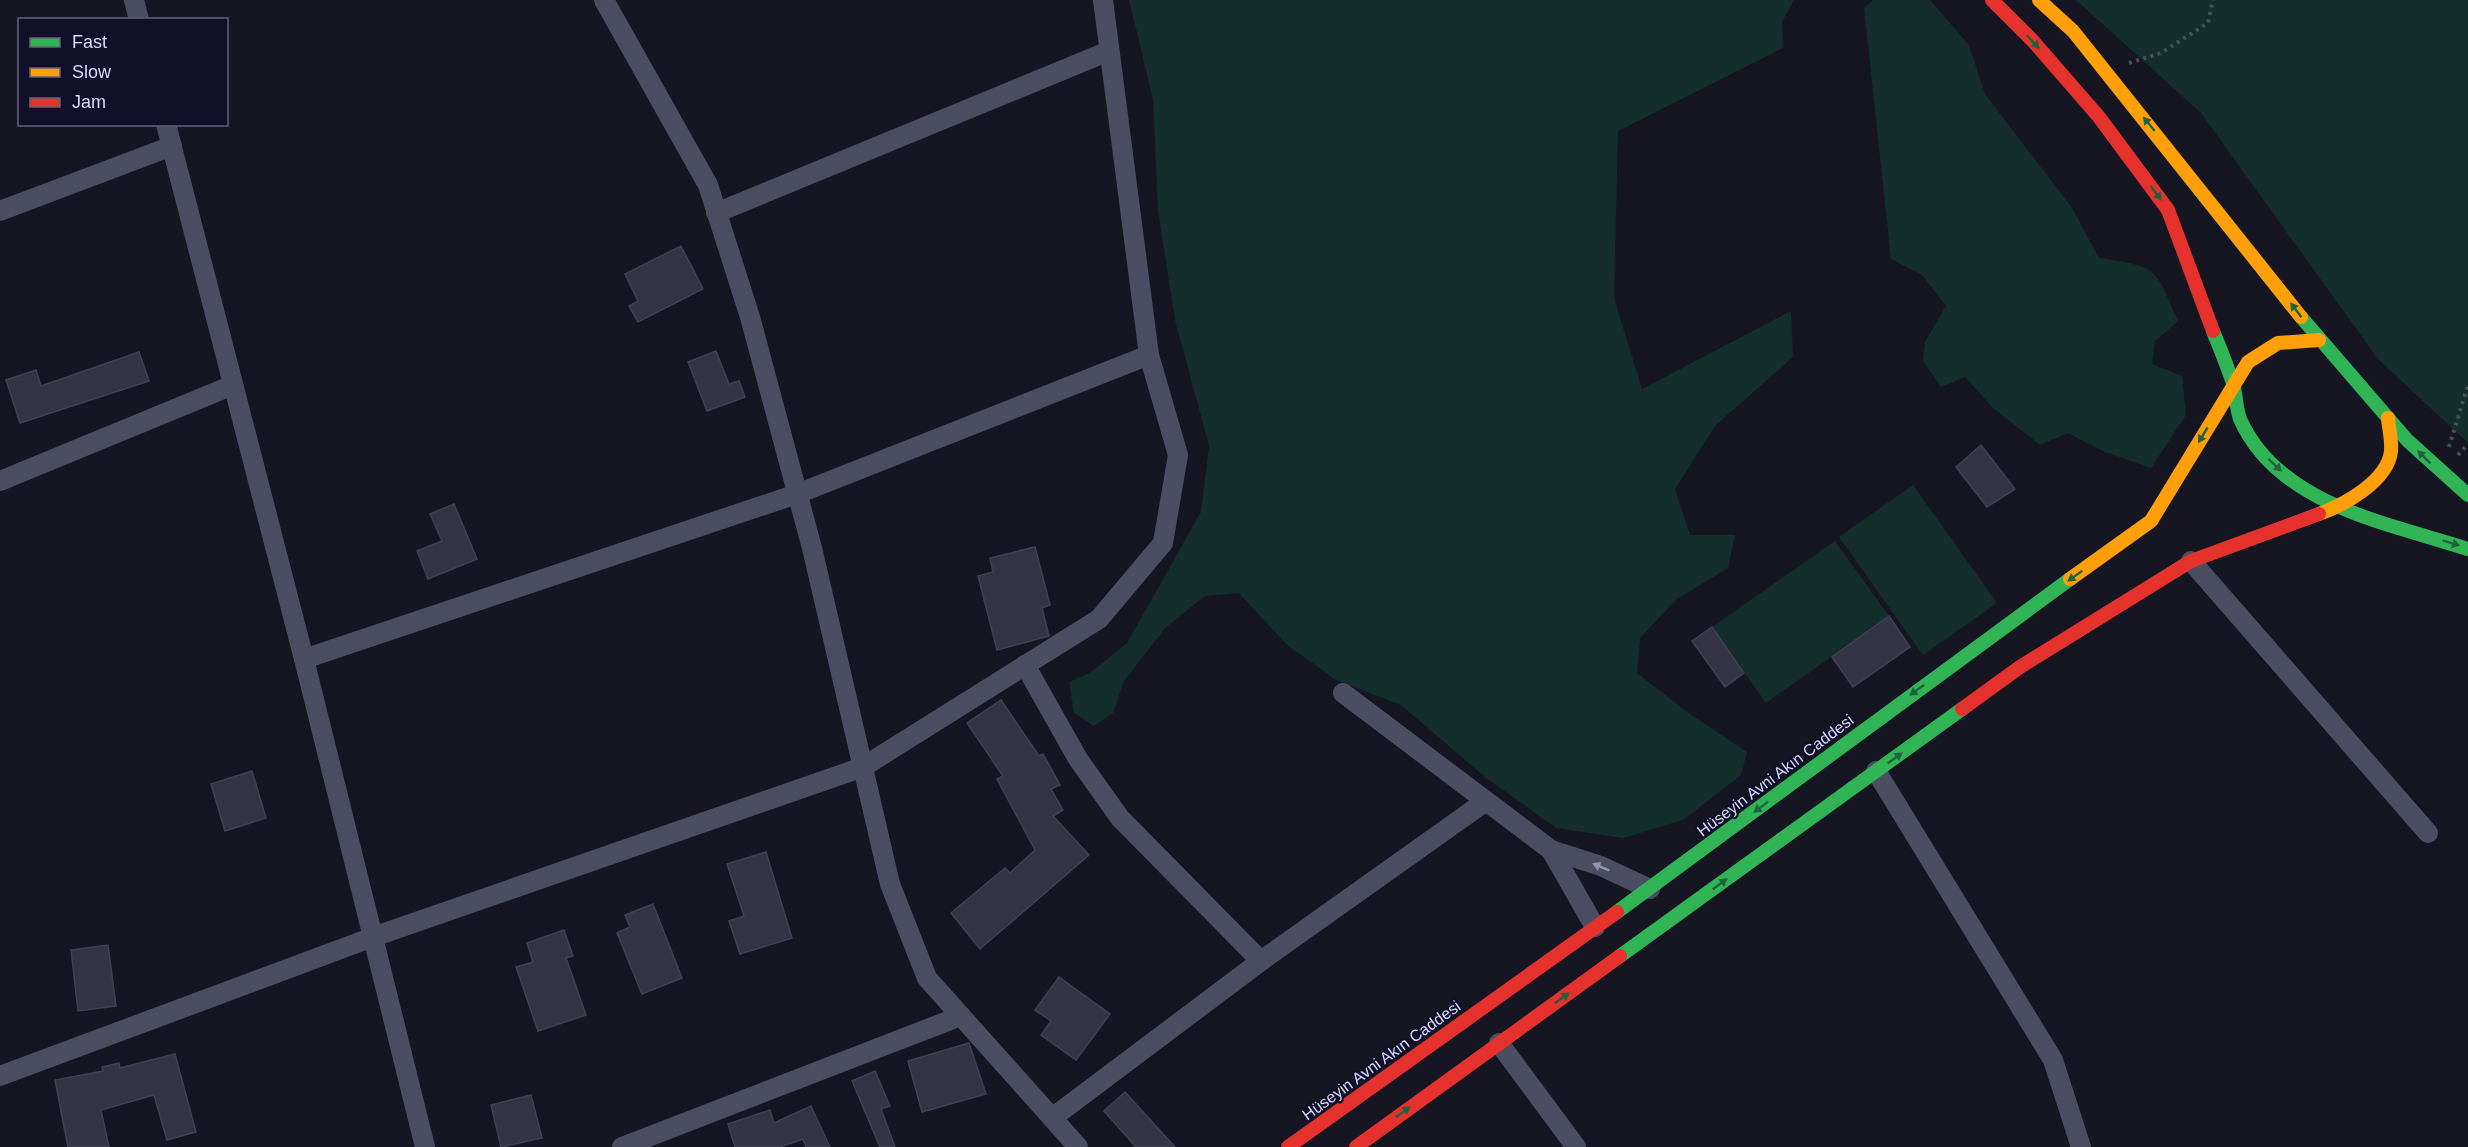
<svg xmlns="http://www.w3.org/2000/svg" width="2468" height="1147" font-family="Helvetica,sans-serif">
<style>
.green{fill:#132e2b}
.building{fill:#343445;stroke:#414156;stroke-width:1.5}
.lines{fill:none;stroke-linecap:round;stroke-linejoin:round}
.path{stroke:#43525c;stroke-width:4;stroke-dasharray:3 4.5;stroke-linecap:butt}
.street{stroke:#4b4d63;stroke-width:20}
.fast{stroke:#30b455;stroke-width:14}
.slow{stroke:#ff9f0a;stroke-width:14}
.jam{stroke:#e5322d;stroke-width:14}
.oneway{fill:#20623e}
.oneway2{fill:#9294b0}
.labels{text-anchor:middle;stroke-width:4.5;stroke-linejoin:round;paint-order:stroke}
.street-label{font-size:16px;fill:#d8dafe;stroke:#111028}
</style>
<rect width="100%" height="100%" fill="#161622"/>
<g class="green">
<path d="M1129 0H1794L1782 22 1783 48 1618 131 1614 298 1642 389 1791 311 1793 357 1715 426 1675 489 1690 535H1735L1728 568 1677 599 1640 638 1637 673 1683 709 1747 752 1741 775 1683 820 1623 838 1556 828 1485 777 1401 705 1336 680 1286 644 1239 593 1205 596 1165 628 1124 681 1113 713 1094 726 1074 713 1069 682 1090 673 1127 643 1201 512 1209 446 1175 320 1158 211 1153 99Z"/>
<path d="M1873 0H1930L1969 45 1985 94 2072 208 2099 258C2159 267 2154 266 2178 321L2155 341 2152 364 2182 376 2186 415 2151 468 2105 452 2068 433 2040 445 1992 407 1965 377 1941 387 1923 361 1925 342 1946 306 1922 275 1891 259 1864 8Z"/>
<path d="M2076 0H2468V443L2378 359 2201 113Z"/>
<path d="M1913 485 1997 603 1923 655 1839 537Z"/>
<path d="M1835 541 1889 616 1766 703 1712 627Z"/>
</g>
<g class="building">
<path d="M681 246 703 289 638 322 629 306 638 301 625 274Z"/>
<path d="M716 351 729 384 739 381 745 397 707 411 688 362Z"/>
<path d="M139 352 149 381 20 423 6 380 36 370 41 386Z"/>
<path d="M1981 445 2015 489 1987 507 1956 467Z"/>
<path d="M454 504 477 559 428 579 417 551 442 541 430 514Z"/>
<path d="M1035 547 1050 605 1042 608 1049 636 997 650 978 576 993 572 990 558Z"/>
<path d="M1889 616 1910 647 1853 687 1832 657Z"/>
<path d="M1712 627 1744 673 1725 687 1692 641Z"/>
<path d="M1001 700 1039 756 1043 754 1060 785 1051 789 1063 810 1053 816 1089 855 980 949 951 913 1005 868 1010 873 1035 850 997 779 1003 776 967 723Z"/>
<path d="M252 771 266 818 225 831 211 784Z"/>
<path d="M766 852 792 938 740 954 729 921 744 916 727 864Z"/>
<path d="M653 904 682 978 642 994 617 933 630 927 625 915Z"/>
<path d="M564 930 573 956 566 958 586 1015 538 1031 516 967 533 962 527 943Z"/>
<path d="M108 945 116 1006 78 1011 71 950Z"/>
<path d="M1059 977 1110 1014 1076 1060 1041 1035 1051 1021 1035 1010Z"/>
<path d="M969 1043 986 1094 922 1112 908 1061Z"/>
<path d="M175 1054 196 1132 167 1140 154 1095 101 1110 109 1147H68L55 1080 103 1071 102 1067 119 1063 120 1068Z"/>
<path d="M875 1071 890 1106 881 1109 895 1147H880L852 1081Z"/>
<path d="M1125 1092 1175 1147H1136L1104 1111Z"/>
<path d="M531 1095 542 1138 501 1147 491 1105Z"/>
<path d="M811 1106 830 1147H806L803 1139 780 1147H735L728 1124 770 1110 774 1123Z"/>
</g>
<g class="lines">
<g class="path">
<path d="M2129 63 2161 53 2208 23 2213 0"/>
<path d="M2449 447 2468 385"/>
<path d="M2458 455 2468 444"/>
</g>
<g class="street">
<path d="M134 0 139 20"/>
<path d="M604 0 708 185 750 317 812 548 890 884 927 978 1078 1147"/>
<path d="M166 124 304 659 425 1147"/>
<path d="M0 211 172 146"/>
<path d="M716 213 1109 51"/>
<path d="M0 481 233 385"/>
<path d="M2191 561 2428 833"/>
<path d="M304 659 797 494 1149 355"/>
<path d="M1025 665 1078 759 1120 818 1261 961"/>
<path d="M1343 693 1551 850 1601 866 1650 889"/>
<path d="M1876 771 2053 1060 2081 1147"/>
<path d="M1551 850 1595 927"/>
<path d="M1499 1043 1576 1147"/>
<path d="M0 1076 373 937 863 767 1099 619 1163 543 1178 455 1149 355 1103 0"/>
<path d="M1052 1118 1261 961 1486 801"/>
<path d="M622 1147 961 1016"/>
</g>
<g class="fast">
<path d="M2301 317 2407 440 2468 495"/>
<path d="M2213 331C2220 348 2227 366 2233 383 2236 394 2236 408 2240 419 2278 505 2388 523 2468 549"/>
<path d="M1617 912 2070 579"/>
<path d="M1620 956 1962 709"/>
</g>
<g class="slow">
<path d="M2039 0 2073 31 2301 317"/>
<path d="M2319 514C2344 505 2388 481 2391 451 2392 441 2389 429 2388 418"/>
<path d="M2070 579 2151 521 2248 362 2278 343 2319 340"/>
</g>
<g class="jam">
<path d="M1992 0 2033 41 2099 117 2168 210 2213 331"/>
<path d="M1962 709 2020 667 2191 561 2319 514"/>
<path d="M1288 1147 1617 912"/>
<path d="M1356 1147 1620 956"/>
</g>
</g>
<defs><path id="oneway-solid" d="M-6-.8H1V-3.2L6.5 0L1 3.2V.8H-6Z" transform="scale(1.5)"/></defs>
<g class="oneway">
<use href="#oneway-solid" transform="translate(2033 42) rotate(47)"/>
<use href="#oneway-solid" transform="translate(2149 124) rotate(-129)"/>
<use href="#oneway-solid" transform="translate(2156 193) rotate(53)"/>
<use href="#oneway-solid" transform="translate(2296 310) rotate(-127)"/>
<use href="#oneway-solid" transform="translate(2203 435) rotate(121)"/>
<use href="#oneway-solid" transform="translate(2424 457) rotate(-135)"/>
<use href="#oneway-solid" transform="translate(2275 465) rotate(43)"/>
<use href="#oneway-solid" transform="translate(2451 543) rotate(17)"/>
<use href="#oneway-solid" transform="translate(2075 576) rotate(144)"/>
<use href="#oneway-solid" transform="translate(1917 690) rotate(144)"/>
<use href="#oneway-solid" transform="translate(1895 758) rotate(-36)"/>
<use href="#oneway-solid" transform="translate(1761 807) rotate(143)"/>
<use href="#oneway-solid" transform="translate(1720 884) rotate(-36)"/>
<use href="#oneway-solid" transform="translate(1562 998) rotate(-36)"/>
<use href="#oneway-solid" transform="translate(1403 1112) rotate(-36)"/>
</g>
<use class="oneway2" href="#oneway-solid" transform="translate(1601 867) rotate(-158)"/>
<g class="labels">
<g class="street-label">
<text transform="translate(1775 775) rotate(-37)" y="6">Hüseyin Avni Akın Caddesi</text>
<text transform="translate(1381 1060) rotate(-36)" y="6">Hüseyin Avni Akın Caddesi</text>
</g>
</g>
<rect x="18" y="18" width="210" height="108" fill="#111028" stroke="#61617e" stroke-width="1.5"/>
<rect x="30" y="38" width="30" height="9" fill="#30b455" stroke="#61617e" stroke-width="1.5"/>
<text x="72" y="48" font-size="18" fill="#d8dafe">Fast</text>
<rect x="30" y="68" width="30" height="9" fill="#ff9f0a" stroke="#61617e" stroke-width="1.5"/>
<text x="72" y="78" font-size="18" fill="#d8dafe">Slow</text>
<rect x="30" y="98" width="30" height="9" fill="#e5322d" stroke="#61617e" stroke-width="1.5"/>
<text x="72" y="108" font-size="18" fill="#d8dafe">Jam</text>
</svg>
